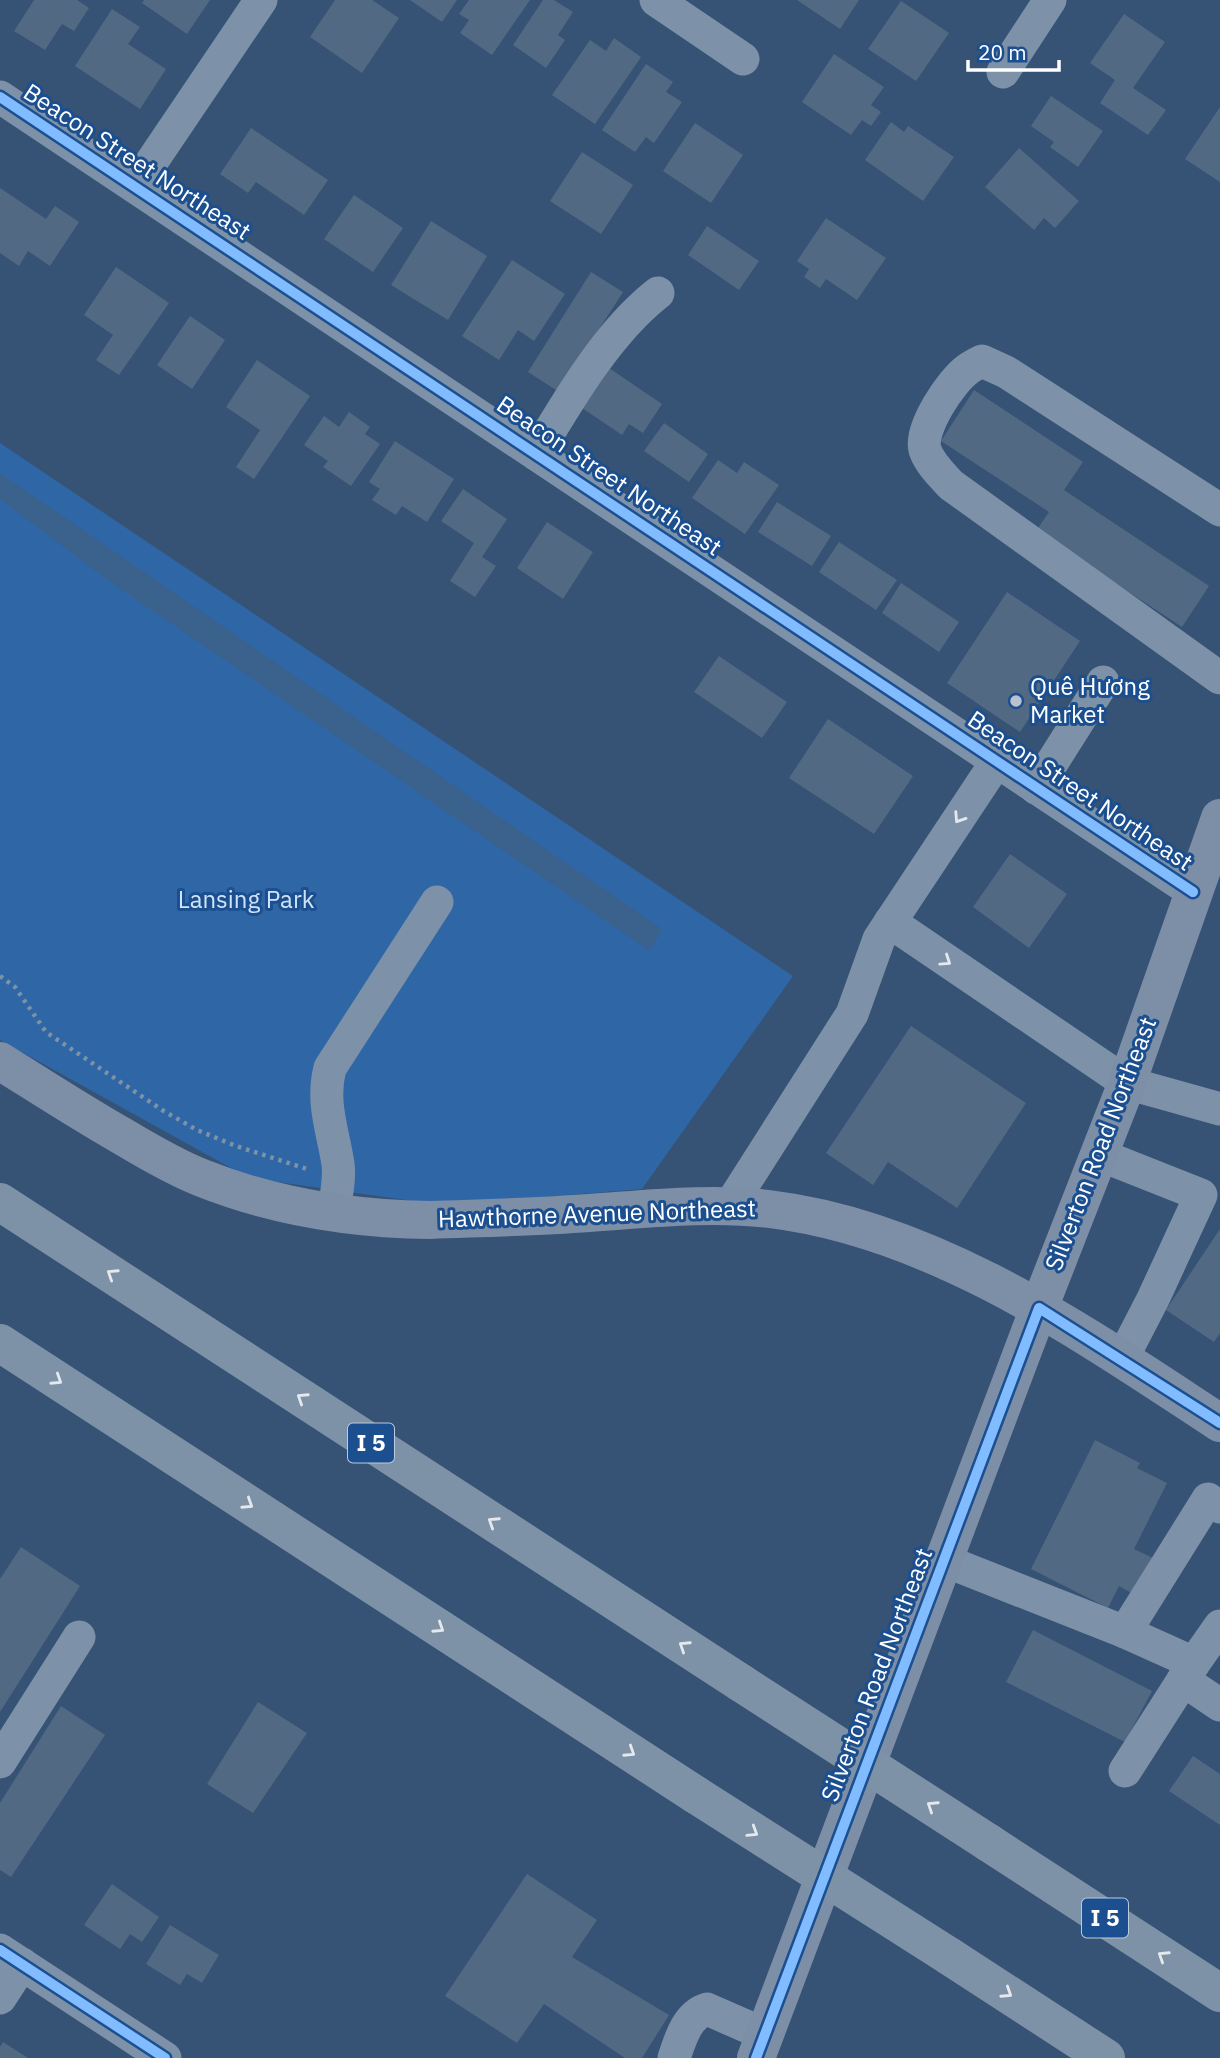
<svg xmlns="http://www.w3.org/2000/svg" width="1220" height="2058" font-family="'IBM Plex Sans',sans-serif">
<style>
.green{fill:#2f66a5}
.water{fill:#3b618d}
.building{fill:#526984}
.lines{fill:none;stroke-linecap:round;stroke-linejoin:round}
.path{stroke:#7d92a8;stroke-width:4.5;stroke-dasharray:3.5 5;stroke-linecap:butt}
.minor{stroke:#7d92a8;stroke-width:33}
.major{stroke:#7d8ea7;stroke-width:38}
.highway{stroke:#7e92a7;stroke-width:38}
.highway-bridge{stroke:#7e92a7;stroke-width:38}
.cycleway-casing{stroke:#1b4f8f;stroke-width:15}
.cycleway{stroke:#80bcff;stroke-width:10}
.oneway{stroke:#e5e9ee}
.oneway2{stroke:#e5e9ed}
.poi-dot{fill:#b9c2ce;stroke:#1b4f8f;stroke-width:2.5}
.labels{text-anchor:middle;stroke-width:6;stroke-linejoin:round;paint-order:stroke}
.shield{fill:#1b4f8f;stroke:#bbcadd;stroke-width:2}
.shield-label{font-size:23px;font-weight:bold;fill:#fff}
.street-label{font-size:24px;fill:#fff;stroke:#1b4f8f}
.poi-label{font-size:24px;fill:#fff;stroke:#1b4f8f;text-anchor:start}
.park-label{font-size:24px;fill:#cfe3fa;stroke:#1b4f8f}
</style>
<rect width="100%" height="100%" fill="#365274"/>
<path class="green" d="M0 443 793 976 642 1189 442 1205 249 1178 0 1040Z"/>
<path class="water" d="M0 473 662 929 650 951 108 580 0 499Z"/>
<g class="building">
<path d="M34 0H77L89 8 74 31 62 24 45 50 14 31Z"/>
<path d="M144 0H210L187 34 142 3Z"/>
<path d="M335 0H372L399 18 362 73 310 37Z"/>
<path d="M410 0H457L442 22Z"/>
<path d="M469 0H530L492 55 460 33 469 20 459 14Z"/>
<path d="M543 0H554L573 12 558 35 565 40 546 68 513 45Z"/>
<path d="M797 0H859L840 29Z"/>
<path d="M901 1 949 33 916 81 868 49Z"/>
<path d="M112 9 140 27 128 44 166 69 140 109 75 66Z"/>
<path d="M1124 14 1165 42 1133 88 1166 110 1148 135 1100 103 1115 80 1090 63Z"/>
<path d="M614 38 641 57 595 124 552 95 590 40 606 51Z"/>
<path d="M834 54 884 87 871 105 881 112 871 126 862 120 851 135 802 102Z"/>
<path d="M646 64 673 82 666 92 682 102 654 143 646 137 635 152 602 130Z"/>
<path d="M1051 96 1103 131 1078 167 1050 147 1054 142 1031 126Z"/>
<path d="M1220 107V182L1185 159Z"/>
<path d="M891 122 904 132 908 126 954 157 923 201 865 160Z"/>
<path d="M695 123 743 155 711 203 663 171Z"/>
<path d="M251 128 328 180 304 215 256 182 248 193 220 174Z"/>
<path d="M1019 148 1079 201 1055 228 1044 218 1034 230 985 187Z"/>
<path d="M582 152 633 185 601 234 550 201Z"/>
<path d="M0 188 46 219 55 206 79 222 50 266 28 251 19 266 0 253Z"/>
<path d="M354 195 403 228 373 272 324 239Z"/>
<path d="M826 218 886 258 857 300 826 279 820 288 804 277 809 269 797 261Z"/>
<path d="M431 221 487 256 448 320 391 285Z"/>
<path d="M707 226 759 261 739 290 688 255Z"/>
<path d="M512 260 565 294 534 341 518 330 499 360 462 336Z"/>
<path d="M116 267 169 303 119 375 96 360 113 335 84 315Z"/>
<path d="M591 272 623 292 559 392 528 372Z"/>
<path d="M190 316 225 340 192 389 157 365Z"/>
<path d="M257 360 310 396 254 479 236 467 260 430 226 407Z"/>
<path d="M609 368 662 404 643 433 629 424 622 435 582 408Z"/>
<path d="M974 390 1083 462 1064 490 1209 586 1182 627 1036 531 1049 512 941 441Z"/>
<path d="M349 412 370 427 365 434 380 444 351 486 323 467 328 461 304 445 324 416 339 427Z"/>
<path d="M664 423 708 454 689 482 644 451Z"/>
<path d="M395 441 454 479 427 522 402 506 396 515 372 500 380 489 369 482Z"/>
<path d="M718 460 737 473 744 462 779 485 745 534 692 498Z"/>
<path d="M463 489 507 519 482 557 496 566 475 597 450 581 474 543 441 521Z"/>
<path d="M777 502 831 536 812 566 758 532Z"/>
<path d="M547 522 593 552 563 599 517 568Z"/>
<path d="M839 542 897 580 876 610 819 572Z"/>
<path d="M901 583 959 622 939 652 882 613Z"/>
<path d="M1007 592 1080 641 1020 732 947 683Z"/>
<path d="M719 656 787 702 762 738 694 692Z"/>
<path d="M828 719 913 776 874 834 789 778Z"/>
<path d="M1010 854 1067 894 1029 948 973 907Z"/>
<path d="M911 1026 1026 1103 957 1208 888 1162 873 1185 826 1153Z"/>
<path d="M1220 1229V1333L1214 1342 1166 1310Z"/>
<path d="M1095 1440 1140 1463 1137 1468 1167 1483 1134 1549 1153 1558 1135 1595 1119 1586 1108 1608 1031 1569Z"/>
<path d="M21 1547 80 1586 0 1712V1579Z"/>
<path d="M1033 1630 1152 1691 1125 1742 1006 1682Z"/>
<path d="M258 1702 307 1733 253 1813 207 1784Z"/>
<path d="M61 1706 105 1735 11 1877 0 1870V1803Z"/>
<path d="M1193 1756 1220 1774V1825L1169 1791Z"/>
<path d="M527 1874 597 1920 572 1957 669 2015 642 2058H625L544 2004 517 2043 445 1996Z"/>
<path d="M112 1884 159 1917 142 1942 130 1934 120 1949 84 1925Z"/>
<path d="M170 1925 219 1955 202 1983 187 1974 180 1985 146 1964Z"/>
<path d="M3 2042 28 2058H0V2047Z"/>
</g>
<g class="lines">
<path class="path" d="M0 976 15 987 46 1032 162 1110 197 1130 236 1146 307 1169"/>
<g class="minor">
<path d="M656 0 743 59"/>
<path d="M1003 72 1050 0"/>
<path d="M0 97 1193 892"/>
<path d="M136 185 261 0"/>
<path d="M536 454C569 399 608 332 658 293"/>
<path d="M1220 510 1006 372 982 361C978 363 972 366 968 369 951 381 919 429 925 450 930 464 942 475 951 485L1220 678"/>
<path d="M1036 788 1103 682"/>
<path d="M890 922 1127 1083 1220 1109"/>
<path d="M1100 1155 1201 1195 1153 1299 1122 1359"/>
<path d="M729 1207 852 1014 879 939 997 761"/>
<path d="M333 1213C336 1197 340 1181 338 1164 333 1131 321 1102 330 1068L437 902"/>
<path d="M943 1560 1125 1632 1194 1663 1220 1626"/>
<path d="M1125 1632 1208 1499 1220 1507"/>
<path d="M1183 1680 1220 1705"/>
<path d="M0 1762 79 1637"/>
<path d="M1125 1771 1194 1663"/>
<path d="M0 1950 165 2058"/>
<path d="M0 1998 22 1964"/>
<path d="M674 2058C680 2040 687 2015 707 2009L764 2034"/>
</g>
<g class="major">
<path d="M0 1061C40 1086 80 1112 122 1136 147 1151 174 1167 202 1178 275 1207 352 1219 430 1220 483 1218 536 1217 589 1213 648 1209 710 1202 769 1209 935 1229 1084 1334 1220 1423"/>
<path d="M756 2058 1039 1308 1127 1083 1220 818"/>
</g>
<g class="highway">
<path d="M0 1202 741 1683"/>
<path d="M0 1343 696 1795"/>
<path d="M989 1843 1220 1993"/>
<path d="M949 1956 1106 2058"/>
</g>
<g class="highway-bridge">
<path d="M741 1683 989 1843"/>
<path d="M696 1795 949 1956"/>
</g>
<g class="cycleway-casing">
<g id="cycleway">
<path d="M0 97 1193 892"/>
<path d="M0 1950 165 2058"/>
<path d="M756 2058 1039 1308 1220 1423"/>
</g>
</g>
<use href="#cycleway" class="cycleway"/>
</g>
<defs><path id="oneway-chevron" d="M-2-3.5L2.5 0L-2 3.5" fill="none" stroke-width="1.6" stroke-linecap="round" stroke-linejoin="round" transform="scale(1.75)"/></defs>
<g class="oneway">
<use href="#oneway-chevron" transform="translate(959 818) rotate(123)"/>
<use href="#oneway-chevron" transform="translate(946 961) rotate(34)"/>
</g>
<g class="oneway2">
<use href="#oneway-chevron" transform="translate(112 1274) rotate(-147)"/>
<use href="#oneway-chevron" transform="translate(57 1380) rotate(33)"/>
<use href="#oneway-chevron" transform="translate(302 1398) rotate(-147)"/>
<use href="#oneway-chevron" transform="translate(248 1504) rotate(33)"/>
<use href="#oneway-chevron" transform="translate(493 1522) rotate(-147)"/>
<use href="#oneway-chevron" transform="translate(439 1628) rotate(33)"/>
<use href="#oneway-chevron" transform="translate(684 1646) rotate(-147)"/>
<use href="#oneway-chevron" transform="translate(630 1752) rotate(33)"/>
<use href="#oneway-chevron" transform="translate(932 1806) rotate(-147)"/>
<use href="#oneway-chevron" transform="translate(753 1832) rotate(32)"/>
<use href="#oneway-chevron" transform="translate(1163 1956) rotate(-147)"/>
<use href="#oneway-chevron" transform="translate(1007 1993) rotate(33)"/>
</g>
<circle class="poi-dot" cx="1016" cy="701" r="7"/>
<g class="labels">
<g class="shield">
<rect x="348" y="1423.5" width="46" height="39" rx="5"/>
<rect x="1082" y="1898.5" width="46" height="39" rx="5"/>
</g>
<g class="shield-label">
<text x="371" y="1451">I 5</text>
<text x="1105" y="1926">I 5</text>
</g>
<g class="street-label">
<text transform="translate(137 162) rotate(33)" y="8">Beacon Street Northeast</text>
<text transform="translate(609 476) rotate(34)" y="8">Beacon Street Northeast</text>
<text transform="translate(1080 791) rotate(34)" y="8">Beacon Street Northeast</text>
<text transform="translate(1101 1144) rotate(-69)" y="8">Silverton Road Northeast</text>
<text transform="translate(597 1214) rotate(-2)" y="8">Hawthorne Avenue Northeast</text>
<text transform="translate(877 1675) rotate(-69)" y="8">Silverton Road Northeast</text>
</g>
<g class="poi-label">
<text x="1030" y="695">Quê Hương<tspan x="1030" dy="28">Market</tspan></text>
</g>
<g class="park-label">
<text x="246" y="908">Lansing Park</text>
</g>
</g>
<path d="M968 60v10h91v-10" fill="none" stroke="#ffffff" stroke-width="3.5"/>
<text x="978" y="60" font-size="21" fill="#ffffff" stroke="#1b4f8f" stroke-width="5" paint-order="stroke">20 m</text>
</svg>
